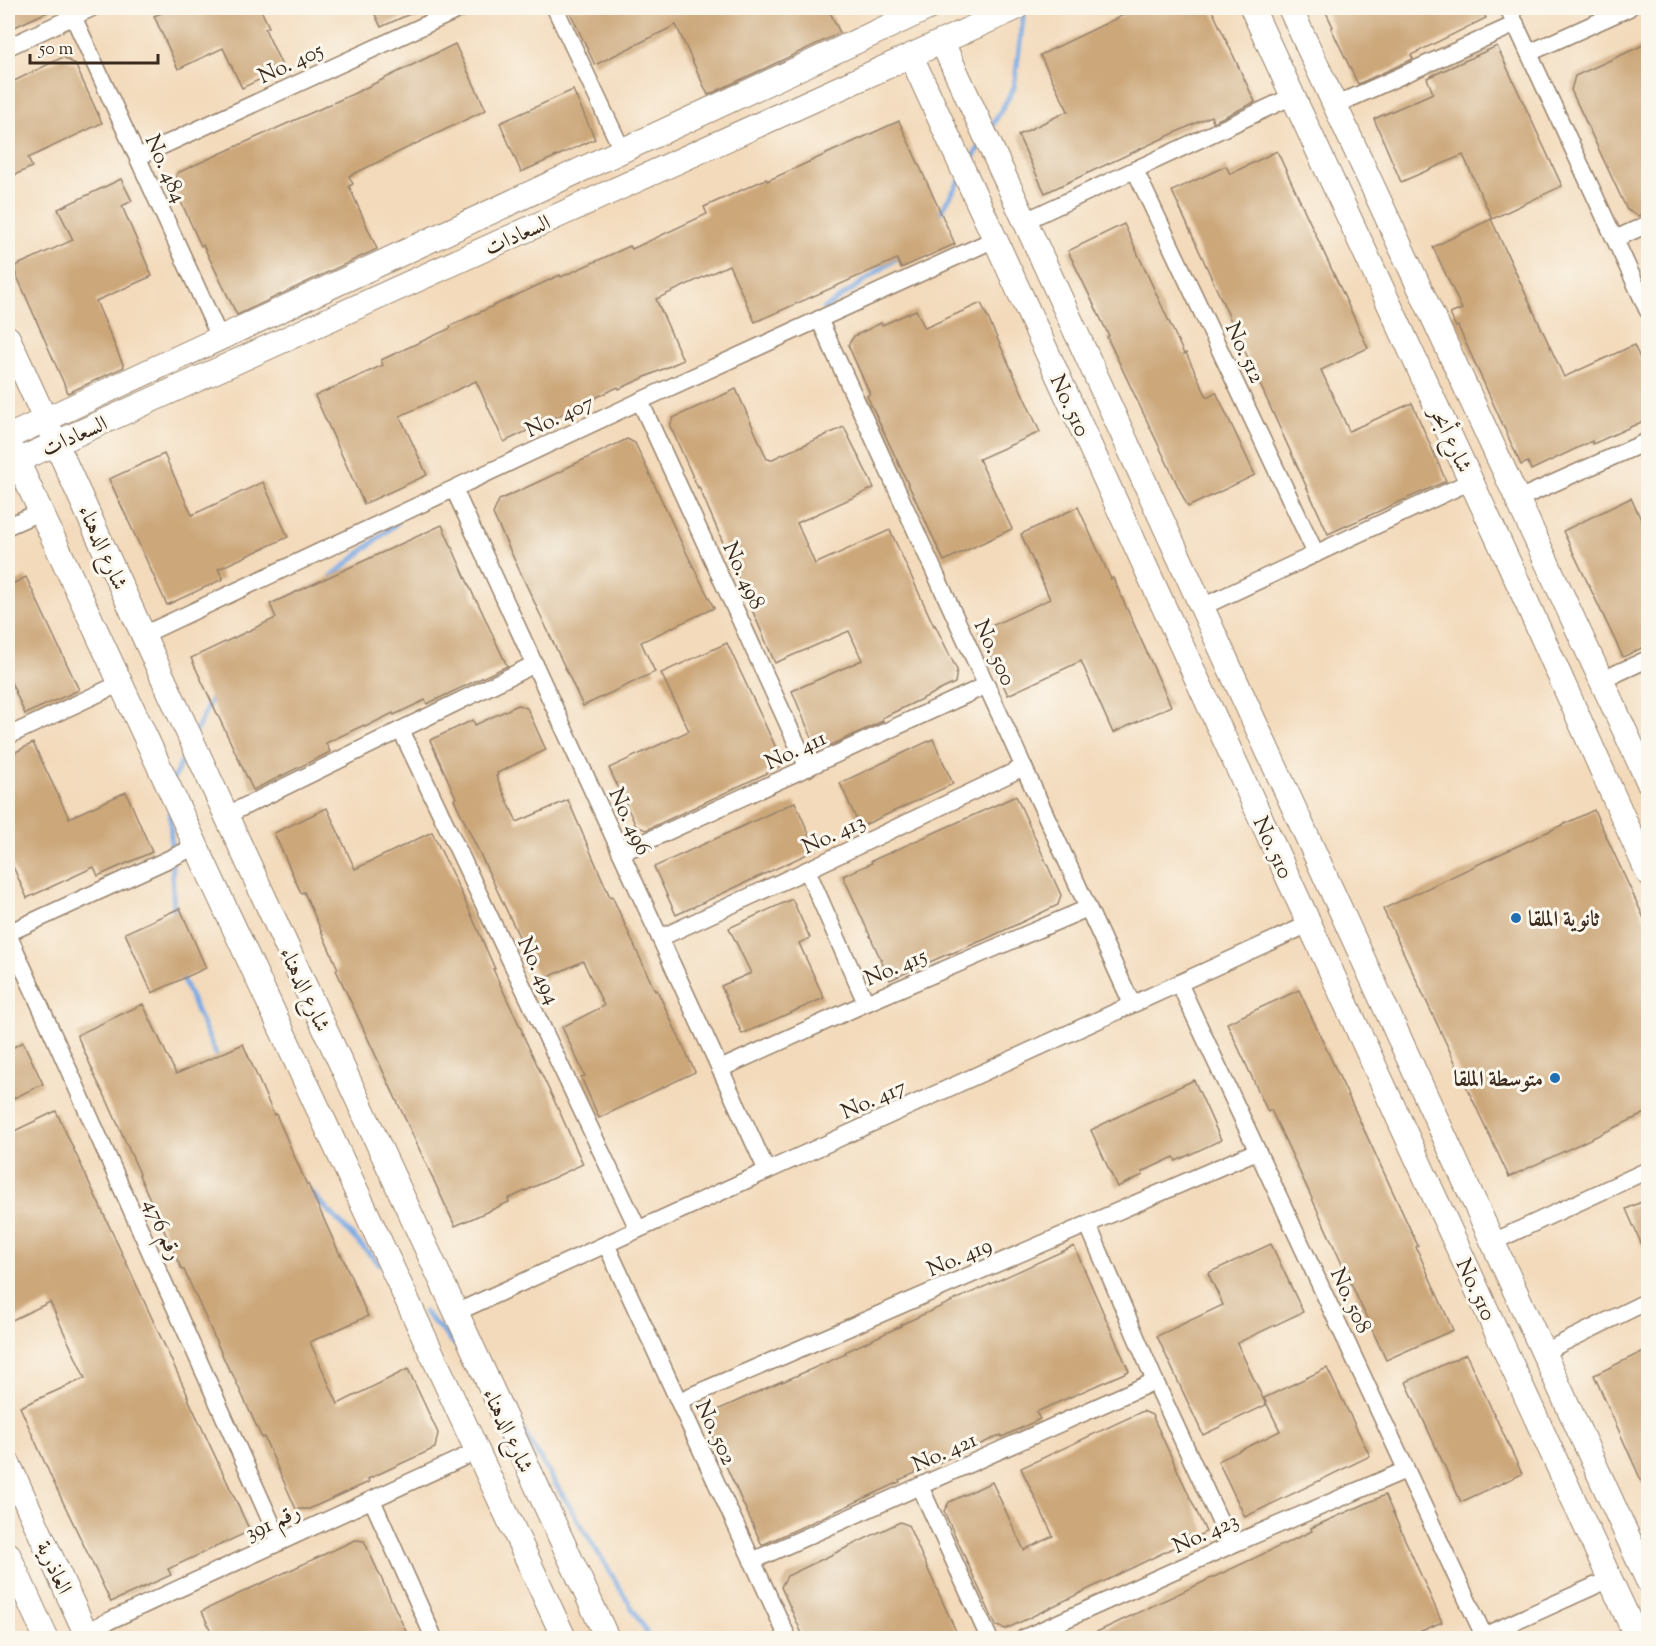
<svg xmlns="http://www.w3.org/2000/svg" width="1656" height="1646" font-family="'Sorts Mill Goudy',Amiri,serif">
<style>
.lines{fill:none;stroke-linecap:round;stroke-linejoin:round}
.stream{stroke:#7aaae4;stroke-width:5}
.building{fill:#cca77a}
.street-casing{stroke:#97826c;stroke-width:19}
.secondary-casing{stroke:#97826c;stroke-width:26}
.street{stroke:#fff;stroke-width:16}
.secondary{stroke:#fff;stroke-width:24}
.poi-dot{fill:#1f6fb2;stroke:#fbf7ec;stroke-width:2}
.labels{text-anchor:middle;stroke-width:6;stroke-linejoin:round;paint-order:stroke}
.street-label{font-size:22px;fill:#3b2a1e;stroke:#fbf7ec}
.poi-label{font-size:22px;font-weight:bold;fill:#3b2a1e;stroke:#fbf7ec;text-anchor:start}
</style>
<rect width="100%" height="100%" fill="#fbf7ec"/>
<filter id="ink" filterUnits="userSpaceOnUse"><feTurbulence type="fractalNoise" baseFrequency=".0167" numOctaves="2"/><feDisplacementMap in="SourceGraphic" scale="12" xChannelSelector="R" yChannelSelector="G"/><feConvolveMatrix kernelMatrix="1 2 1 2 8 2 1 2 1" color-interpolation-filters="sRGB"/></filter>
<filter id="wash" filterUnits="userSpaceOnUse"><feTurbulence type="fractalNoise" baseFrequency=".008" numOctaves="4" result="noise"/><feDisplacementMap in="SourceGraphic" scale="24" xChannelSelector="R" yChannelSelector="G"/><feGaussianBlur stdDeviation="1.35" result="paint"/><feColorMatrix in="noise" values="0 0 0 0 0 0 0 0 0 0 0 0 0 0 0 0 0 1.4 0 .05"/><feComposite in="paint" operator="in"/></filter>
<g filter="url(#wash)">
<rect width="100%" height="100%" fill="#f3dabb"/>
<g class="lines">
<g class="stream">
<path d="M991 128 1014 88 1024 12"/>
<path d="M969 164 981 144"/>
<path d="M937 218 960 180"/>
<path d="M824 309 900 256"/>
<path d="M331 577 398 522"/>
<path d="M196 731 214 693"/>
<path d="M173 780 188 748"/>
<path d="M170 812 174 917"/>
<path d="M180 973 219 1061"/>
<path d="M309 1190 379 1264"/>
<path d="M424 1312 463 1353"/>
<path d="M520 1426 645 1629 648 1638"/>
</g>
</g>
<g id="blocks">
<g class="building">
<path d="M8 8H56L8 30Z"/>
<path d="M174 8H260L269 27 265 29 283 68 242 88 223 48 178 69 154 16Z"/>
<path d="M372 8H423L381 27Z"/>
<path d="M568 8H828L840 33 708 95 676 25 595 65Z"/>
<path d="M1138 8H1211L1255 102 1213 122 1211 116 1045 193 1018 135 1068 111 1040 55Z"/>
<path d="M1324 8H1481L1486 18 1411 55 1413 59 1358 84 1331 28 1333 27Z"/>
<path d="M1648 43V211L1638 216 1627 210 1571 90 1575 76Z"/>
<path d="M455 44 486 110 349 176 353 184 349 186 377 249 237 315 203 245 201 246 173 184 177 173 353 94Z"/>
<path d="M1497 46 1562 186 1492 219 1463 155 1401 182 1374 119 1433 93 1427 78Z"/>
<path d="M63 57 75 64 102 123 28 158 32 167 8 178V84Z"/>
<path d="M573 90 595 139 521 172 500 123Z"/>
<path d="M899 121 955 244 901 268 897 259 755 322 729 265 656 299 683 360 619 389 618 387 504 442 476 381 400 416 427 475 364 504 315 396 383 365 381 360 451 328 450 326 560 275 561 277 630 246 632 249 707 214 704 207 766 179 767 181Z"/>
<path d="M1277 151 1368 348 1321 370 1349 431 1412 403 1446 481 1328 534 1172 191 1226 166 1230 174Z"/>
<path d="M121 179 132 201 122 206 152 276 96 301 124 367 68 393 13 267 73 240 58 209Z"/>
<path d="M1491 219 1564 377 1634 345 1648 376V419L1593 444 1592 441 1531 470 1528 462 1521 465 1458 326 1456 327 1450 314 1462 309 1433 247Z"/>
<path d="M1124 224 1184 354 1186 353 1207 397 1216 392 1255 475 1188 507 1107 337 1109 336 1068 251Z"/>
<path d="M981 303 1040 432 979 459 1012 529 944 561 867 396 870 394 848 345 854 336 881 323 882 325 916 310 925 328Z"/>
<path d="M736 389 767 459H769L770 460 844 427 874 488 797 523 815 564 890 530 934 626 935 625 957 670 955 683 882 718 883 721 827 747 815 746 792 691 862 660 849 631 775 663 699 487 698 488 670 426 673 418Z"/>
<path d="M627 439 635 443 684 548 714 608 641 642 655 672 583 706 493 514 499 500 564 470V469Z"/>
<path d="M164 454 192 515 263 482 288 537 218 569 223 579 167 605 109 479Z"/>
<path d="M1631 498 1648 535V645L1623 657 1563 531Z"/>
<path d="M1078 507 1111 579 1113 578 1171 706 1113 733 1081 661 1008 695 978 632 1050 599 1021 534Z"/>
<path d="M442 525 476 601H477L507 666 427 704 425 700 394 715 393 713 365 727 364 725 326 743 330 752 253 790 191 658 276 618 270 604Z"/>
<path d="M26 577 79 690 25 714 8 675V586Z"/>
<path d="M727 643 784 765 646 830 636 826 609 768 689 731 661 673Z"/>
<path d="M518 705 527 708 546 750 497 773 498 775 496 776 517 822 568 800 610 897 612 896 655 991 657 990 695 1072 599 1118 581 1077 585 1076 562 1027 604 1006 583 961 540 981 454 799 456 798 430 740 473 720 475 725Z"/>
<path d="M933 739 953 784 860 827 840 783Z"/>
<path d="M33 743 69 818 126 792 152 852 98 876 94 867 27 898 8 855V756Z"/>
<path d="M1016 796 1061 895 1058 905 988 938 950 954V953L890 980 843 876 872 863 871 861Z"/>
<path d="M795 802 816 850 676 915 654 867Z"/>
<path d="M327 808 355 869 432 832 466 903 495 969H493L523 1033H522L561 1115 583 1164 508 1199 509 1202 455 1226 336 970 338 969 304 892 301 893 274 833Z"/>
<path d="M1594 810 1648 927V1112L1509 1177 1383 909Z"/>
<path d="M792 899 810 938 799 943 824 998 742 1034 721 986 751 973 729 928Z"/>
<path d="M180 908 206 968 152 993 125 933Z"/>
<path d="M1299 990 1418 1246 1416 1247 1453 1330 1386 1360 1287 1144 1271 1110 1268 1112 1227 1023Z"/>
<path d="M143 1004 176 1074 243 1044 274 1115 276 1114 307 1185 308 1184 340 1255 341 1254 368 1316 310 1342 338 1404 408 1369 438 1433 435 1448 368 1479 369 1482 309 1509H296L264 1437 262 1438 231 1371 230 1372 184 1270H182L139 1175 140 1174 106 1098 92 1071H93L77 1035Z"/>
<path d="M23 1042 43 1084 8 1101V1050Z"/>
<path d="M1194 1080 1221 1140 1176 1161 1174 1157 1142 1172 1143 1175 1117 1187 1091 1130 1149 1101Z"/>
<path d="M56 1111 188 1396H187L250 1531 168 1569 171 1575 111 1602 52 1479 20 1407 85 1378 50 1302 8 1322V1134Z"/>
<path d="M1648 1199V1259L1626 1209Z"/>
<path d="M1271 1244 1303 1312 1237 1343 1266 1405 1203 1435 1157 1336 1223 1305 1208 1273Z"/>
<path d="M1074 1246 1129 1371 1036 1412 1040 1419 1002 1437 1001 1435 929 1467 899 1480 900 1482 762 1545 711 1433 713 1412 782 1381V1382L846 1354 845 1352 901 1326 900 1325Z"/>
<path d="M1648 1349V1496L1594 1375Z"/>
<path d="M1466 1354 1522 1474 1461 1502 1406 1382Z"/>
<path d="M1327 1368 1370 1456 1245 1517 1218 1461 1280 1431 1264 1398Z"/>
<path d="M1143 1411 1152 1415 1206 1532 1006 1629 996 1626 944 1511 949 1502 992 1482 1024 1550 1053 1536 1021 1468Z"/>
<path d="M1385 1495 1442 1622 1405 1638H1084L1312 1531 1311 1528Z"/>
<path d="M900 1522 908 1525 959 1638H804L781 1587 787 1576Z"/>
<path d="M355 1540 364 1541 409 1638H214L202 1611Z"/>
</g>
</g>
</g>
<g filter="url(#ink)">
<use href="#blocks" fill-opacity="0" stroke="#97826c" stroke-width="1.5"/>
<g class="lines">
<g class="street-casing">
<g id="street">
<path d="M555 8 622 150"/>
<path d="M1508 8 1648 311"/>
<path d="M73 16 220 338"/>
<path d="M8 47 92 8"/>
<path d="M1529 53 1629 8"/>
<path d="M1336 105 1516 24"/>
<path d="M138 157 462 8"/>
<path d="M1135 170 1316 554"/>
<path d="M1025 221 1293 96"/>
<path d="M1615 239 1648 224"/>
<path d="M819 319 1132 1004"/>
<path d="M640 401 808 768"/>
<path d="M454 489 767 1171"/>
<path d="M1518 499 1648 441"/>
<path d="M8 526 40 512"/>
<path d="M1202 607 1471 481"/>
<path d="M143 635 640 401 995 239"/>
<path d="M1602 680 1648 659"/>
<path d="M401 730 638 1229"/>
<path d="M8 736 121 683"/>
<path d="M227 815 535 664"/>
<path d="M621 853 987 685"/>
<path d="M807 870 866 1003"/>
<path d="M8 933 197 846"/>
<path d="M8 934 280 1542"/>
<path d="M660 938 807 870 1024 767"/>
<path d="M1179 983 1484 1636"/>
<path d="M720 1069 866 1003 1088 908"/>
<path d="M1088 1225 1155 1381 1231 1545"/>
<path d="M1493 1242 1648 1170"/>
<path d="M606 1244 788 1638"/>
<path d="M455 1313 1309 924"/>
<path d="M1544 1352 1648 1301"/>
<path d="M679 1401 1257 1151"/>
<path d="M920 1486 989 1638"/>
<path d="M372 1500 434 1638"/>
<path d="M752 1561 1155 1381"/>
<path d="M85 1632 477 1451"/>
<path d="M1024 1638 1231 1545 1406 1470"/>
<path d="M1479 1638 1610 1579"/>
</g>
</g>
<g class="secondary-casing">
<g id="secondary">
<path d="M1252 8 1515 576 1648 873"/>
<path d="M1290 8 1648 781"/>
<path d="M942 42 1025 221 1648 1581"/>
<path d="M911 56 1637 1638"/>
<path d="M8 338C54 438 99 539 145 639 299 972 451 1306 607 1638"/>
<path d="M8 437 928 8"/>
<path d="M8 441 564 1638"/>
<path d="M17 461 1016 8"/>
<path d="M8 1463 88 1638"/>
<path d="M8 1554 46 1638"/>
</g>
</g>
<use href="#street" class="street"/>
<use href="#secondary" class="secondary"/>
</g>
</g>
<g class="poi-dot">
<circle cx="1516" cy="918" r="6"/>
<circle cx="1555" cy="1078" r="6"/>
</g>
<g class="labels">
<g class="street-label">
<text transform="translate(290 62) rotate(-25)" y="8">No. 405</text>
<text transform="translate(167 168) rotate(66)" y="8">No. 484</text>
<text transform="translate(517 234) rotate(-24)" y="8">السعادات</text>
<text transform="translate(1246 352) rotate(65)" y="8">No. 512</text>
<text transform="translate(1071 405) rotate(65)" y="8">No. 510</text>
<text transform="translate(559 415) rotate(-25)" y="8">No. 407</text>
<text transform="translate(74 435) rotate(-24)" y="8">السعادات</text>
<text transform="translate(1452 439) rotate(65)" y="8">شارع أبحر</text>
<text transform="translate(104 547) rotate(66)" y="8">شارع الدهناء</text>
<text transform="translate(745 575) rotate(65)" y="8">No. 498</text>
<text transform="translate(996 652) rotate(65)" y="8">No. 500</text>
<text transform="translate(795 749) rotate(-25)" y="8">No. 411</text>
<text transform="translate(631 821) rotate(65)" y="8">No. 496</text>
<text transform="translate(833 833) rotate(-25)" y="8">No. 413</text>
<text transform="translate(1274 847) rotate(65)" y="8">No. 510</text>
<text transform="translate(895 966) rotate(-23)" y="8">No. 415</text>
<text transform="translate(540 970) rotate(65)" y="8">No. 494</text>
<text transform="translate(306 989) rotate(65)" y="8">شارع الدهناء</text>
<text transform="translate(873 1098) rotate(-24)" y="8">No. 417</text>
<text transform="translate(164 1229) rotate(66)" y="8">رقم 476</text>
<text transform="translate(959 1256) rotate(-23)" y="8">No. 419</text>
<text transform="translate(1477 1289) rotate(65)" y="8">No. 510</text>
<text transform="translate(1352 1300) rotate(65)" y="8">No. 508</text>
<text transform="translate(509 1430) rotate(65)" y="8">شارع الدهناء</text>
<text transform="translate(717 1432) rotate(65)" y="8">No. 502</text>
<text transform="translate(944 1451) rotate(-24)" y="8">No. 421</text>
<text transform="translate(272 1521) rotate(-25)" y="8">رقم 391</text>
<text transform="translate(1205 1532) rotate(-24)" y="8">No. 423</text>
<text transform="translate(55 1567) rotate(65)" y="8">العاذرية</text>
</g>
<g class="poi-label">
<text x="1528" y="926">ثانوية الملقا</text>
<text x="1543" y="1086" text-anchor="end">متوسطة الملقا</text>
</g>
</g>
<rect width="1656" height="1646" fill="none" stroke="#fbf7ec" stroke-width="30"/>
<path d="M30 54v9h128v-9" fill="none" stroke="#3b2a1e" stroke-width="3"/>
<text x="39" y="54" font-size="18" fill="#3b2a1e" stroke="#fbf7ec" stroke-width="4.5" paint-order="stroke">50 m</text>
</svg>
